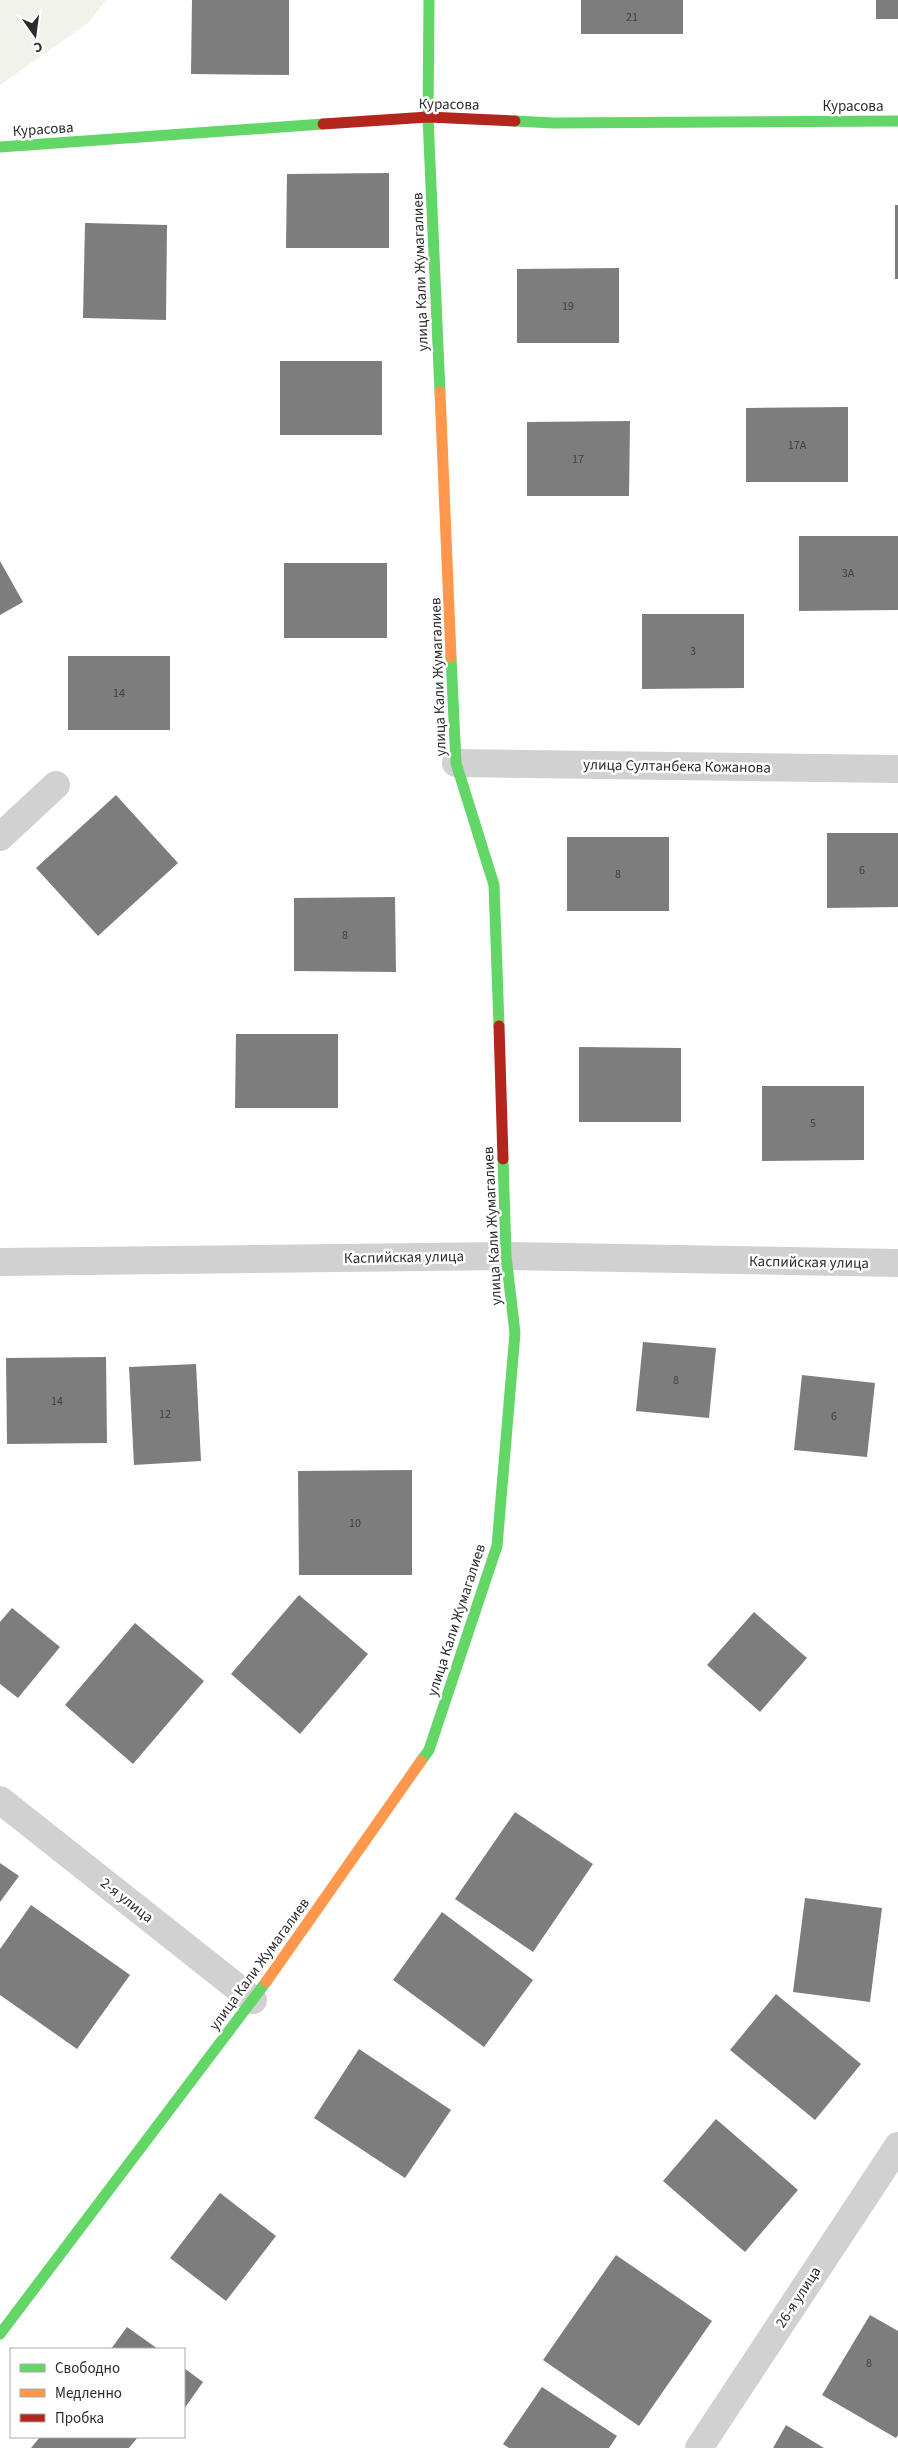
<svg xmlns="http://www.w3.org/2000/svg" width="898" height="2448" font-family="'Source Sans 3',sans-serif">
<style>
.green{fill:#f1f3ea}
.building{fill:#7d7d7d}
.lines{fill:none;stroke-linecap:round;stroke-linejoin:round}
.street{stroke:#d1d1d1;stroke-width:28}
.fast{stroke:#63d668;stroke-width:11}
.slow{stroke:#ff974d;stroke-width:11}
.jam{stroke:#b3261e;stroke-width:11}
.labels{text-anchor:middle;stroke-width:5;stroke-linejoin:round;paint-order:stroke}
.number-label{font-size:12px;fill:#404040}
.street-label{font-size:15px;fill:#2c2c2c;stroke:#fff}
</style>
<rect width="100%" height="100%" fill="#fff"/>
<path class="green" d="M0 0H106L88 23 0 85Z"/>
<g class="building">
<path d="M192 0H289V75L191 74Z"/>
<rect x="581" y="0" width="102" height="34"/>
<rect x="876" y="0" width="22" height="19"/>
<path d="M389 173V248H286L287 174Z"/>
<rect x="895" y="205" width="3" height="74"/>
<path d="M85 223 167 225 166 320 83 318Z"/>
<path d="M619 268V343H517V269Z"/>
<rect x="280" y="361" width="102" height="74"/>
<path d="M848 407V482H746V408Z"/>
<path d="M630 421 629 496H527V422Z"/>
<path d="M799 536H898V610L799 611Z"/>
<path d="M0 561 23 602 0 615Z"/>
<rect x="284" y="563" width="103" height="75"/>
<path d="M642 614H744V688L642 689Z"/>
<rect x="68" y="656" width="102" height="74"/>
<path d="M116 795 178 863 98 936 36 868Z"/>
<path d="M827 833H898V907L827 908Z"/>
<rect x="567" y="837" width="102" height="74"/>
<path d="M395 897 396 972 294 971V898Z"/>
<path d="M236 1034H338V1108H235Z"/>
<path d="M579 1047 681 1048V1122H579Z"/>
<path d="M762 1086H864V1160L762 1161Z"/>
<path d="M643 1342 716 1348 709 1418 636 1411Z"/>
<path d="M106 1357 107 1443 7 1444 6 1358Z"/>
<path d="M196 1364 201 1461 134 1465 129 1367Z"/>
<path d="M802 1375 875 1383 867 1457 794 1450Z"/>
<path d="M412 1470V1575H299L298 1471Z"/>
<path d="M299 1595 368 1654 300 1734 231 1674Z"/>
<path d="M12 1608 60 1647 18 1698 0 1684V1622Z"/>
<path d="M754 1612 807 1658 760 1712 707 1665Z"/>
<path d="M135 1623 204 1681 133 1764 65 1705Z"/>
<path d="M515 1812 593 1864 533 1952 455 1899Z"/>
<path d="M0 1863 19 1876 0 1902Z"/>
<path d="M805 1898 882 1908 870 2002 793 1992Z"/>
<path d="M31 1905 130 1975 77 2049 0 1995V1949Z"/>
<path d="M442 1912 533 1980 484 2047 393 1980Z"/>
<path d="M776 1994 861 2064 815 2120 730 2050Z"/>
<path d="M359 2049 451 2110 405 2178 314 2118Z"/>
<path d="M716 2119 798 2190 745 2252 663 2181Z"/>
<path d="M220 2193 276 2236 226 2301 170 2258Z"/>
<path d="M616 2255 712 2321 639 2426 543 2360Z"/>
<path d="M870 2315 898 2331V2435L896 2438 822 2395Z"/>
<path d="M127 2327 158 2349H111Z"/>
<path d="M184 2368 203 2382 184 2409Z"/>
<path d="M542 2387 617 2436 609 2448H509L503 2444Z"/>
<path d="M786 2425 824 2448H773Z"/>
<path d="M40 2437H138L129 2448H31Z"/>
</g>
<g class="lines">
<g class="street">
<path d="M456 763 898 769"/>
<path d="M0 837 56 785"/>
<path d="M0 1262 506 1256 898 1263"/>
<path d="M0 1800 253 2000"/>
<path d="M699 2448 898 2146"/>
</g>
<g class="fast">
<path d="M429 0 428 117 440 392"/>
<path d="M515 121 553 123 898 121"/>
<path d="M0 147 323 124"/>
<path d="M451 657 456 763 494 885 499 1026"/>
<path d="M421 1761 429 1750 497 1546 515 1333 506 1256 503 1159"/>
<path d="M0 2334 266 1982"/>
</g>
<g class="slow">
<path d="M440 392 451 657"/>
<path d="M266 1982 421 1761"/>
</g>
<g class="jam">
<path d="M323 124 428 117 515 121"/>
<path d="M499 1026 503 1159"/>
</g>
</g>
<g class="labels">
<g class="number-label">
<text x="632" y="21">21</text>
<text x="568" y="310">19</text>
<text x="797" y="449">17А</text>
<text x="578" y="463">17</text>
<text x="848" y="577">3А</text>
<text x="693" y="655">3</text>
<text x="119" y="697">14</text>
<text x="862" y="874">6</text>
<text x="618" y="878">8</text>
<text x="345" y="939">8</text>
<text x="813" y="1127">5</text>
<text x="676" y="1384">8</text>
<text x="57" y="1405">14</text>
<text x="165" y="1418">12</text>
<text x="834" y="1420">6</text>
<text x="355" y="1527">10</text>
<text x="869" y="2367">8</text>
</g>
<g class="street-label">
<text transform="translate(449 104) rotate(1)" y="5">Курасова</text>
<text x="853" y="111">Курасова</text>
<text transform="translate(43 129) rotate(-4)" y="5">Курасова</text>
<text transform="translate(420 272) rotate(-92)" y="5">улица Кали Жумагалиев</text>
<text transform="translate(438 677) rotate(-92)" y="5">улица Кали Жумагалиев</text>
<text transform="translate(677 766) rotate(1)" y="5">улица Султанбека Кожанова</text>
<text transform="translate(492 1226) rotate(-93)" y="5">улица Кали Жумагалиев</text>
<text transform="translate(404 1257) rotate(-1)" y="5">Каспийская улица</text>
<text transform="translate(809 1262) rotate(1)" y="5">Каспийская улица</text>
<text transform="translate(456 1620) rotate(-72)" y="5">улица Кали Жумагалиев</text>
<text transform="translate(127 1900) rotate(38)" y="5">2-я улица</text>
<text transform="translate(259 1964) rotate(-54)" y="5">улица Кали Жумагалиев</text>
<text transform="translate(798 2297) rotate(-57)" y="5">26-я улица</text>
</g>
</g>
<rect x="10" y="2348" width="175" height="90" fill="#ffffff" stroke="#ababab"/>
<rect x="20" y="2364" width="25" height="8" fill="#63d668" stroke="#ababab"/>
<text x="55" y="2373" font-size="15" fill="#2c2c2c">Свободно</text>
<rect x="20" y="2389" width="25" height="8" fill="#ff974d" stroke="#ababab"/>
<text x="55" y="2398" font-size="15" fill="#2c2c2c">Медленно</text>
<rect x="20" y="2414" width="25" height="8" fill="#b3261e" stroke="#ababab"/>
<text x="55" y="2423" font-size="15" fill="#2c2c2c">Пробка</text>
<g transform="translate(35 35) rotate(166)" stroke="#ffffff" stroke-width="4" paint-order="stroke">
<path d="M0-4L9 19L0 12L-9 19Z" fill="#2c2c2c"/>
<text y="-8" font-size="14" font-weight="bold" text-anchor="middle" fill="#2c2c2c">С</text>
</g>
</svg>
